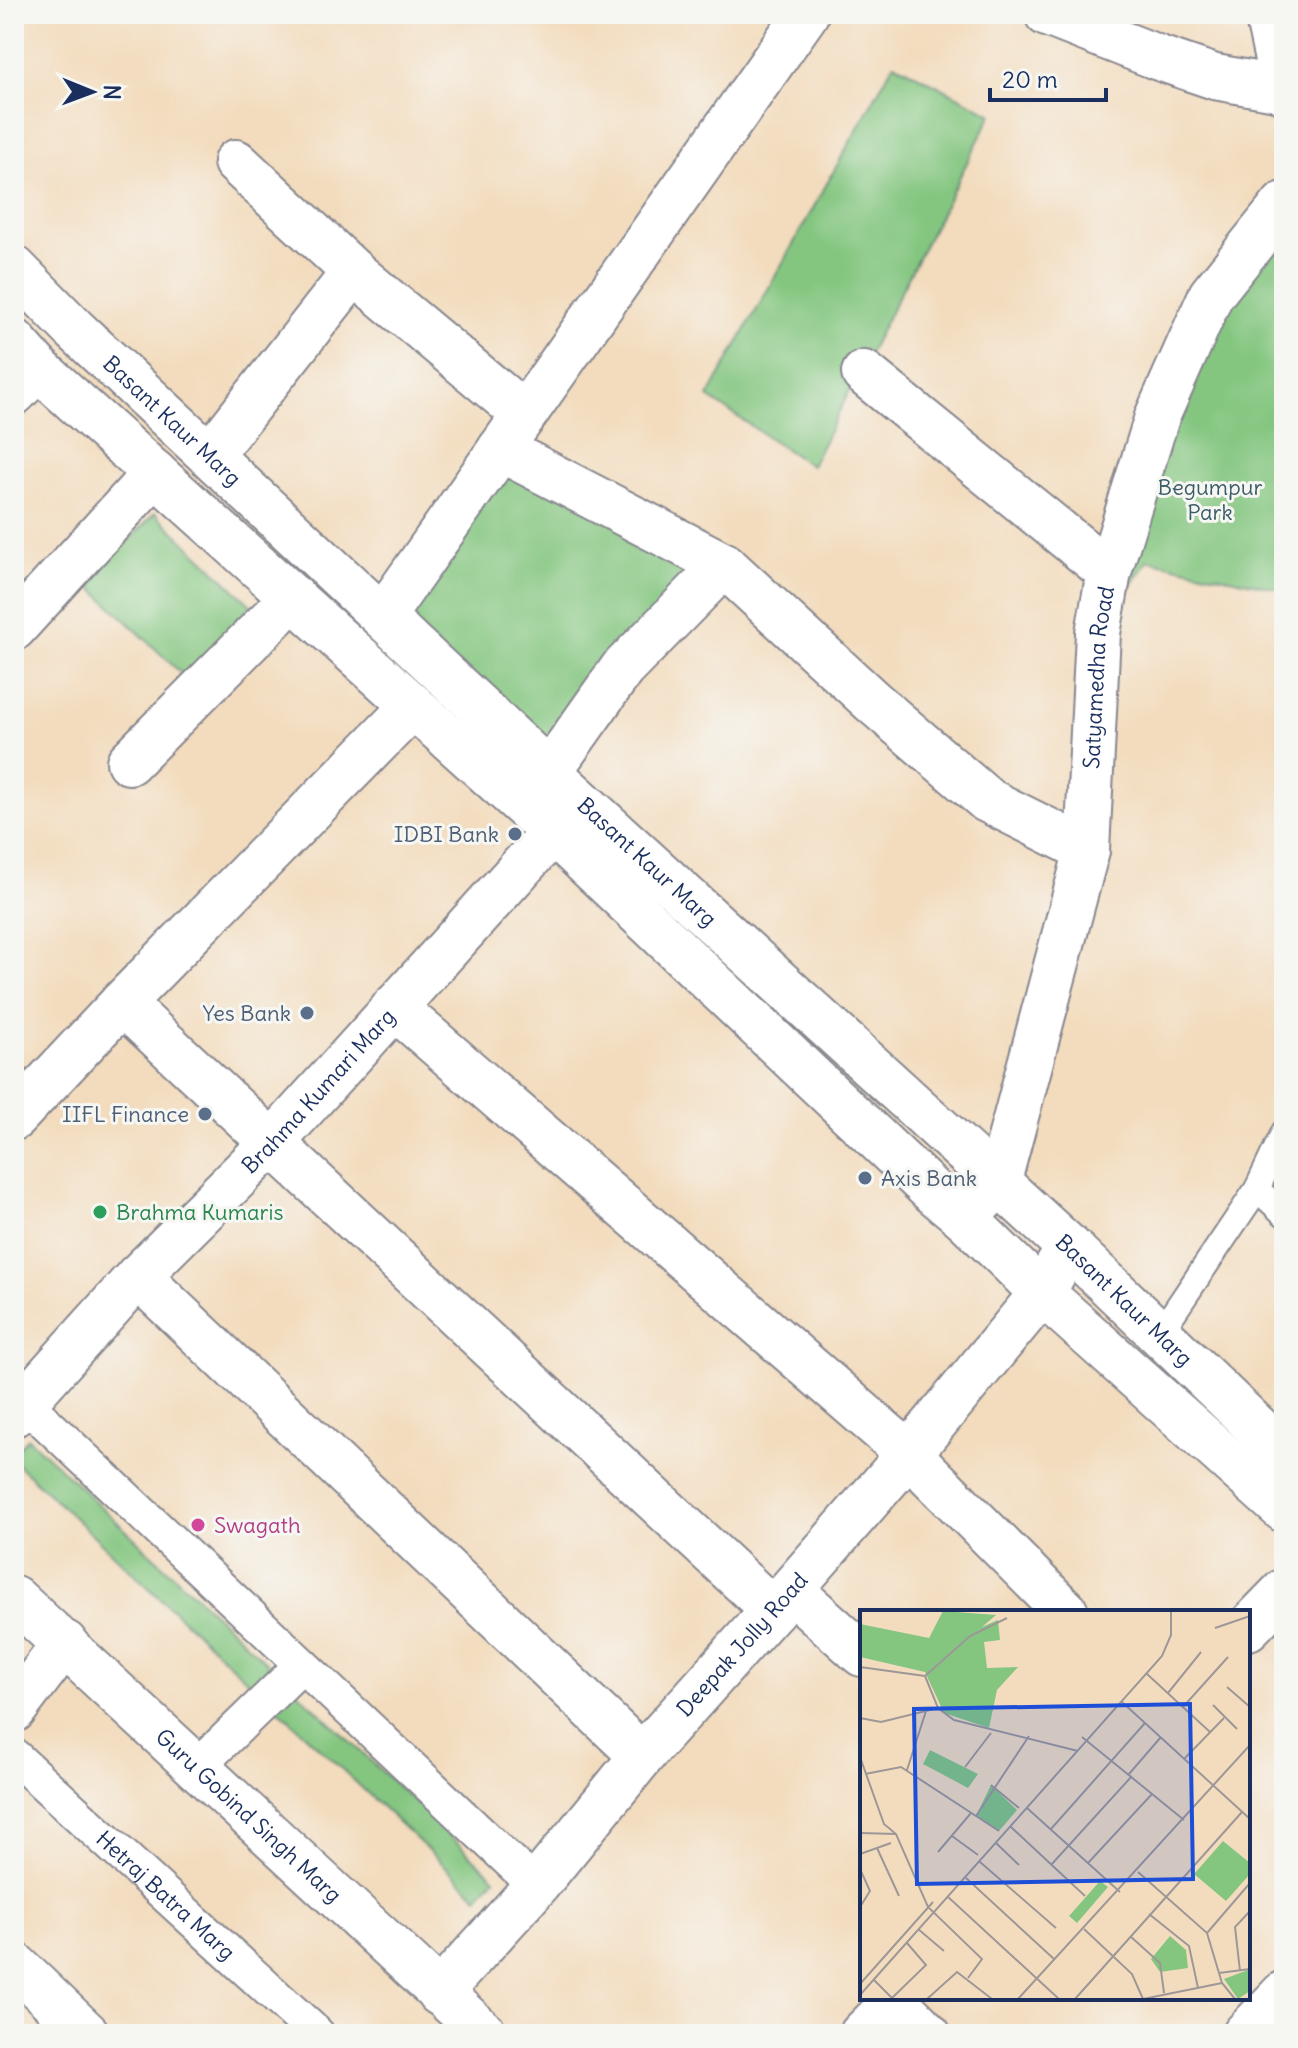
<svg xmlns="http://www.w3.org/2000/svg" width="1298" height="2048" font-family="Delius,sans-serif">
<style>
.green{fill:#84c680;stroke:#507a6f;stroke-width:2}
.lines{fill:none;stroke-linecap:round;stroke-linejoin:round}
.service-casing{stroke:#87868e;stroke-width:28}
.pedestrian-casing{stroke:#87868e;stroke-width:38}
.minor-casing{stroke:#87868e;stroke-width:48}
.secondary-casing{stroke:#87868e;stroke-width:48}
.service{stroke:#fff;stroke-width:24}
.pedestrian{stroke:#fff;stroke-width:34}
.minor{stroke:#fff;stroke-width:44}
.secondary{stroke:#fff;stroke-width:44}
.service-dot{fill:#5c6f8a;stroke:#f6f6f2;stroke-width:3}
.leisure-dot{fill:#2e9e5b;stroke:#f6f6f2;stroke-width:3}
.hotel-dot{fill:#d1479c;stroke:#f6f6f2;stroke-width:3}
.labels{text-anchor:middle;stroke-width:6;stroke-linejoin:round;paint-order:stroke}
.street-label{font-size:22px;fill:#1b2f5e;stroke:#f6f6f2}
.park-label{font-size:22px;fill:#3a5c68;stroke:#f6f6f2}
.service-label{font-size:22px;fill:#4e5e75;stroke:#f6f6f2;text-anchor:end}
.leisure-label{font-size:22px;fill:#27864d;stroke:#f6f6f2;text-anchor:start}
.hotel-label{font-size:22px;fill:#b23c85;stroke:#f6f6f2;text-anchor:start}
.inset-road{fill:none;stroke:#9d9797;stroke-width:2}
.view{fill:#1d4ed8;fill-opacity:0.15;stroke:#1d4ed8;stroke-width:4}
.inset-edge{fill:none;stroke:#1b2f5e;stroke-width:4}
</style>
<rect width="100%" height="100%" fill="#f6f6f2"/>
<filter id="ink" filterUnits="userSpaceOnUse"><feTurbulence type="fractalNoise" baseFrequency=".0125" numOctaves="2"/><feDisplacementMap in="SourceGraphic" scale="16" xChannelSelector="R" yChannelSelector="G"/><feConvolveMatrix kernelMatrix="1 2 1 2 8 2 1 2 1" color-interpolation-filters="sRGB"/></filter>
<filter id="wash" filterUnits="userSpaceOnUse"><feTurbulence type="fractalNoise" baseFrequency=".006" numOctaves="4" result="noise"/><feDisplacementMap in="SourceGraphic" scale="32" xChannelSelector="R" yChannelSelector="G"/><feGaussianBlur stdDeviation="1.8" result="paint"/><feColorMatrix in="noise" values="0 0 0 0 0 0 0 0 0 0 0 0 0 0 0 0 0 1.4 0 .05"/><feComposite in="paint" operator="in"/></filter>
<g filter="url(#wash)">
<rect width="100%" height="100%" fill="#f3dcbd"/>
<g class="green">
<path d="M894 63 992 114 811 466 708 397Z"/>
<path d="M1284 204V590L1148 560 1098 633 1211 295Z"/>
<path d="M500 449 724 565 536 757 383 616Z"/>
<path d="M155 513 258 612 191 683 88 584Z"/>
<path d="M28 1438 495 1878 478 1897 14 1461V1453Z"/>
</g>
</g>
<g filter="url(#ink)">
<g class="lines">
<g class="service-casing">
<g id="service">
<path d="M1257 1189 1284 1214"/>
<path d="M1158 1336 1257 1189 1284 1132"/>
</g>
</g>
<g class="pedestrian-casing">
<g id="pedestrian">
<path d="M25 1403 536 1886"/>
<path id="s1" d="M14 1756 317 2034"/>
<path d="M197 1767 302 1665"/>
</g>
</g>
<g class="minor-casing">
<g id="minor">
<path d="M1047 14 1159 58 1215 77 1283 89"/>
<path d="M1267 14 1284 92"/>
<path d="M236 162 354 272 524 414"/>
<path d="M864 373 1109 572"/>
<path d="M14 393 38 368"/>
<path d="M500 449 724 565 873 702 987 800 1087 850"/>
<path d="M210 455 354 272"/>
<path d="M383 616 806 14"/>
<path d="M14 628 155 473"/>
<path d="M129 762 293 597"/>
<path d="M549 772 622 669 724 565"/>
<path d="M122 1003 773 1610"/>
<path d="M394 1007 909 1454 1066 1612"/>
<path d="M14 1118 122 1003 413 706"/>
<path id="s2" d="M965 1218 998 1184 1087 850 1098 633 1109 572 1157 417 1211 295 1284 204"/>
<path d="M138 1276 642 1756"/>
<path id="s3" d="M14 1414 138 1276 273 1142 553 832"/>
<path d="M791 1590 862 1654"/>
<path id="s4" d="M14 1598 485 2034"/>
<path d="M1248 1628 1284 1591"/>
<path d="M14 1710 65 1643"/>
<path d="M14 1964 87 2034"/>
<path id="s5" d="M439 1993 536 1886 642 1756 773 1610 909 1454 1042 1293 1069 1247"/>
<path d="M895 2001 928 2034"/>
<path d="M862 2034 898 1998"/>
<path d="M1245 2034 1284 1993"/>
</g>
</g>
<g class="secondary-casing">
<g id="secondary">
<path id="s6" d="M14 268 74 329 549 772 1069 1247 1284 1453"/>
<path d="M14 341 38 368 553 832 931 1190 965 1218 1042 1293 1284 1510"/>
</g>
</g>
<use href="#service" class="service"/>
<use href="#pedestrian" class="pedestrian"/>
<use href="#minor" class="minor"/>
<use href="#secondary" class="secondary"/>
</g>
</g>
<g class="service-dot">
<circle cx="515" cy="834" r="8"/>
<circle cx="307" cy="1013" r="8"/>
<circle cx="205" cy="1114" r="8"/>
<circle cx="865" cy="1178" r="8"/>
</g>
<circle class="leisure-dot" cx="100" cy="1212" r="8"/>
<circle class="hotel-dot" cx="198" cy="1525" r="8"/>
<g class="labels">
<g class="street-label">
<text dy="8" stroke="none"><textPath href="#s6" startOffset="220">Basant Kaur Marg</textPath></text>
<text dy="8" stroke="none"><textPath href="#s2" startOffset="566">Satyamedha Road</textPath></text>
<text dy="8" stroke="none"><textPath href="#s6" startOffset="868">Basant Kaur Marg</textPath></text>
<text dy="8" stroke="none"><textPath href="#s3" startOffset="444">Brahma Kumari Marg</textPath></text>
<text dy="8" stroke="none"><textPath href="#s6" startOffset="1516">Basant Kaur Marg</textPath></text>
<text dy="8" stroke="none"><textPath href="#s5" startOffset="462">Deepak Jolly Road</textPath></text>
<text dy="8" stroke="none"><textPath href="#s4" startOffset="320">Guru Gobind Singh Marg</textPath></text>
<text dy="8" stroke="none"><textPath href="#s1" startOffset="206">Hetraj Batra Marg</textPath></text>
</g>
<g class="park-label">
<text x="1210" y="495">Begumpur<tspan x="1210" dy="25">Park</tspan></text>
</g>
<g class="service-label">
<text x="499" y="842">IDBI Bank</text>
<text x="291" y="1021">Yes Bank</text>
<text x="189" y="1122">IIFL Finance</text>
<text x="881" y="1186" text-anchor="start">Axis Bank</text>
</g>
<g class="leisure-label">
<text x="116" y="1220">Brahma Kumaris</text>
</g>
<g class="hotel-label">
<text x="214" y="1533">Swagath</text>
</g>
</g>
<g transform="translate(860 1610)">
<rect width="390" height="390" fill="#f3dcbd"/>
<path d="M83 1 136 5 122 17 138 10 140 30 124 32 127 58 158 57 137 80 129 118 84 103 65 62 0 47V14L69 28ZM70 140 118 164 108 178 63 154ZM131 175 157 200 139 221 116 206ZM363 231 390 253V264L366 291 334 264ZM240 271 248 277 217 313 209 306ZM310 326 326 340 328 358 300 362 291 349ZM388 360 390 381 378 389 364 369Z" fill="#84c680"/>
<path class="inset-road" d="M355 18 390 6M0 57 65 66M287 64 350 122M65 66 78 98 94 110 218 141M65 66 110 26 147 8M367 77 390 97M308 83 341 42M262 92 390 209M353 95 377 119M323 97 368 47M0 108 21 112 78 98M222 127 324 210M0 147 24 214 36 224 68 297 122 349 108 368M324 149 364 108M105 157 131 123M47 160 66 101M5 164 41 157 139 221M269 164 301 127M131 175 159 198M167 198 260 282M116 206 169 126M151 217 225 286M191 219 285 113M0 223 36 224M92 226 118 245M136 233 159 255M17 238 39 286M78 242 111 203M0 244 31 233M120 252 196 318M228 253 292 184M191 255 272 166M0 259 10 281 0 297M278 262 347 323 362 373 375 389M106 268 194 349M87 286 199 389M289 304 329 336 338 378M58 319 84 341M224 319 272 364 283 389M347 323 390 273M270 326 300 353 304 383M380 361 375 317 390 301M359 363 390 359M14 370 32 388 66 355 47 333M0 374 73 292M0 385 302 46 311 25V1M67 389 97 362 132 389M158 389 390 135M215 389 382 202M283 389 362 373"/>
<path class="view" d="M330 94 333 269 57 274 54 99Z"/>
<rect width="390" height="390" class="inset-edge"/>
</g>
<rect width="1298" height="2048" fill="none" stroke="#f6f6f2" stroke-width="48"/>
<g transform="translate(92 92) rotate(91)" stroke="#f6f6f2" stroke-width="6" paint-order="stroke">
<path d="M0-6L14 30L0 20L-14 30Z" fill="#1b2f5e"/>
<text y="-12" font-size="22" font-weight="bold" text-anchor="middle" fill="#1b2f5e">N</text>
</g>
<path d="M990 88v12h116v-12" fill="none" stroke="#1b2f5e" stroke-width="4"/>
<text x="1002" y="88" font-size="24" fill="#1b2f5e" stroke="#f6f6f2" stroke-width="6" paint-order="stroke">20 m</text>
</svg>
